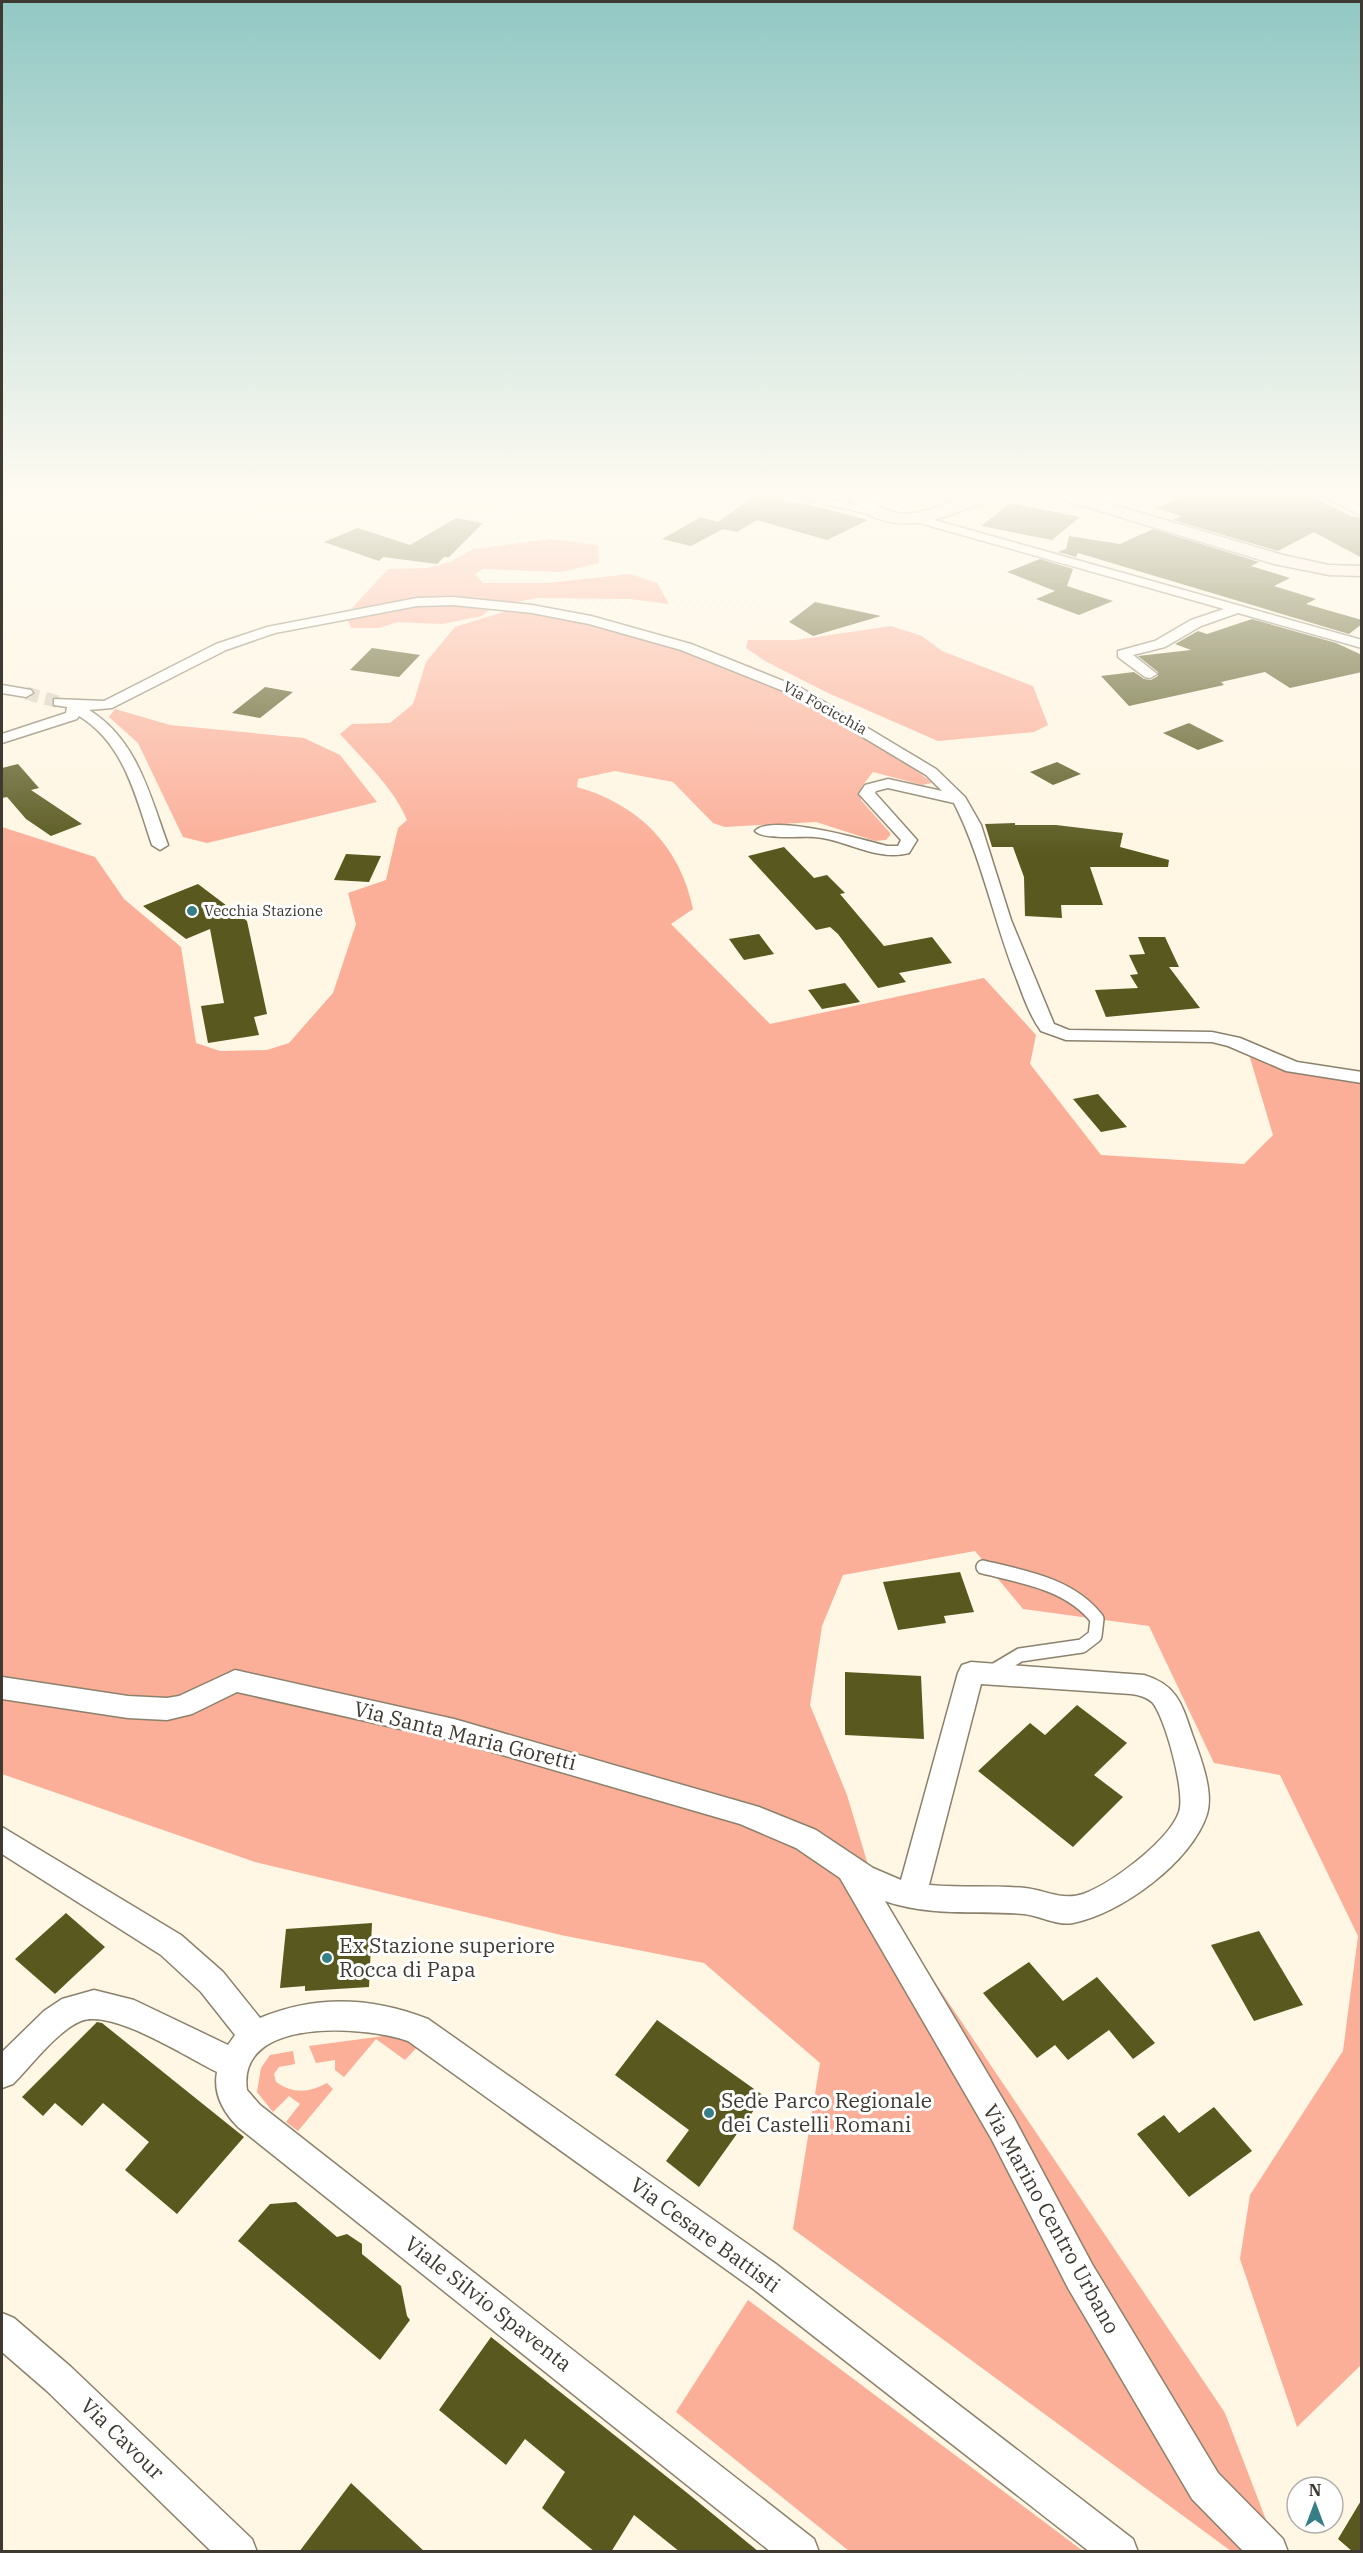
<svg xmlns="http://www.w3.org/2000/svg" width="1363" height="2553" font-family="'IBM Plex Serif',serif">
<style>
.green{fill:#fbae98}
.building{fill:#58581f}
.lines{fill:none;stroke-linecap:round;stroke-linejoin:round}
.street-tunnel{stroke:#d9d0bf;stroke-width:13;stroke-dasharray:13 7;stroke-linecap:butt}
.lane-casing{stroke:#8b816c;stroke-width:16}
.street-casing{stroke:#8b816c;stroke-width:3}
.secondary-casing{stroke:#8b816c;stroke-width:3}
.lane{stroke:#fff;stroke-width:13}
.street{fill:#fff;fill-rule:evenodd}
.secondary{fill:#fbefe6;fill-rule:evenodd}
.poi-dot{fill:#377f87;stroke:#fff;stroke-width:2}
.labels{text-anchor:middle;stroke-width:6;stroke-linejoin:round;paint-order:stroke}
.far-street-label{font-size:15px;fill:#3f3a31;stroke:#fff}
.far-poi-label{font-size:15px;fill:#3f3a31;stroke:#fff;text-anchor:start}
.near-street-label{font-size:21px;fill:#3f3a31;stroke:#fff}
.near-poi-label{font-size:21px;fill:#3f3a31;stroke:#fff;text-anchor:start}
</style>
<rect width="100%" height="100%" fill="#fff6e3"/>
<g class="green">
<path d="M551 539 598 545 599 563 562 572 483 569 475 574 483 583H547L630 574 657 583 669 604 630 599 537 598 512 603 429 599 351 609 388 569 428 568 450 562 473 549Z"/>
<path d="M435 605H464L489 610 482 616 442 624 398 622 379 628H351L347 618 395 608Z"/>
<path d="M513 609C653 628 824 692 932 783L922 785 873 772 862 786 861 800 891 834 886 840 875 841 816 822 725 827 713 823 673 782 615 771 578 779 577 787C638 804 680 846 693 909L671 924 770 1024 984 978 1036 1035 1030 1064 1101 1155 1244 1164 1273 1135 1248 1051 1361 1082 1362 2364 1297 2427 1240 2259 1250 2195 1343 2051 1358 1936 1280 1775 1214 1763 1149 1626 1023 1609 975 1551 843 1575 822 1626 810 1705 847 1795 878 1898 1225 2413 1278 2551H1231L793 2229 820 2063 704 1963 561 1935 255 1862 2 1774V827L95 857 124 899 181 947 196 1043 220 1051 267 1050 289 1043 333 993 356 924 348 893 386 880 398 828 407 820C394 788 363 760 340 734L352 724 390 723 413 704 426 662 455 627Z"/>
<path d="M891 626 922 636 942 651 1033 686 1048 725 1034 732 938 741 828 693 765 661 746 648 748 640H796Z"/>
<path d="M115 709 170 725 304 738 340 755 377 802 207 843 183 837 138 743 109 717Z"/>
<path d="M399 2034 418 2046 405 2060 376 2039 344 2077 335 2070V2060L316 2063 309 2046Z"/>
<path d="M293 2051 295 2064 279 2067 274 2074 276 2082C294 2094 308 2093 327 2083L333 2089 298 2131 286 2122 300 2104 289 2096 273 2112 257 2092 261 2068 270 2055Z"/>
<path d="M748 2300 1083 2551H849L676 2412Z"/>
</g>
<g class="building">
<path d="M1187 495H1309L1351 516 1362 518V558L1314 532 1278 551 1173 520 1182 516 1157 508Z"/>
<path d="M754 496 810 505 868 520 827 540 757 520 737 532 723 529 691 546 662 539 701 517 718 522Z"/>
<path d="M1010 503 1080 517 1052 540 981 526Z"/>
<path d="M456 518 483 523 449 557H444L437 564 383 557 379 561 324 542 358 528 410 545Z"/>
<path d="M1153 529 1259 562 1251 566 1290 578 1274 586 1316 599 1306 604 1362 620V624L1349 634 1078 553 1076 557 1058 552 1066 549 1069 536 1120 544Z"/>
<path d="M1040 559 1073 569 1067 586 1113 601 1079 615 1036 599 1055 591 1007 572Z"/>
<path d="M815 602 881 616 813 636 789 622Z"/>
<path d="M1252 619 1336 643 1362 655V672L1290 688 1265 672 1221 682 1224 685 1129 706 1101 676 1134 672 1144 679 1151 680 1158 676V672L1138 656 1191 650 1175 644 1198 631 1207 634Z"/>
<path d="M372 648 420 655 399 677 350 670Z"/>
<path d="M265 687 293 692 260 718 232 713Z"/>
<path d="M1189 723 1224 741 1198 750 1163 733Z"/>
<path d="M1057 762 1081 774 1053 785 1030 772Z"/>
<path d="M18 764 39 788 31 790 82 824 51 836 26 819 7 797 2 798V768Z"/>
<path d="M1015 823V825H1056L1123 833 1120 847 1169 860 1168 867H1090L1103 905H1061L1062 918 1025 916 1024 877 1013 847H992L985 824Z"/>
<path d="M784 847 814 878 827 875 845 893 840 894 884 946 932 937 952 963 899 973 906 982 878 988 838 934 830 927 816 930 748 856Z"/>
<path d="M346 854 381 856 369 882 334 880Z"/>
<path d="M198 884 247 921 267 1014 254 1017 259 1035 208 1043 201 1006 224 1003 210 929 186 939 143 906Z"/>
<path d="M759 934 774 954 744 960 729 939Z"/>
<path d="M1138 937H1165L1179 967H1169L1200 1008 1106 1017 1095 990 1138 988 1130 975 1138 974 1129 955 1145 954Z"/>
<path d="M845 983 860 1002 822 1009 808 990Z"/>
<path d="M1098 1094 1127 1127 1101 1132 1073 1099Z"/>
<path d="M960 1572 974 1612 944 1616 946 1623 898 1630 883 1582Z"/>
<path d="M845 1672 921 1676 924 1739 845 1735Z"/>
<path d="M1077 1705 1127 1743 1094 1775 1123 1797 1073 1847 978 1771 1030 1723 1045 1735Z"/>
<path d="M66 1913 105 1947 55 1994 15 1959Z"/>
<path d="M372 1923 369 1987 305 1991V1986L280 1988 286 1929Z"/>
<path d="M1259 1931 1303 2005 1254 2021 1211 1945Z"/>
<path d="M1029 1962 1063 2001 1097 1977 1155 2043 1133 2059 1109 2030 1068 2060 1055 2045 1037 2058 983 1993Z"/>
<path d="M657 2020 764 2096 699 2187 666 2161 689 2130 615 2075Z"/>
<path d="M97 2022 102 2023 244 2137 177 2214 125 2170 149 2142 103 2103 82 2126 55 2103 43 2116 22 2097Z"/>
<path d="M1214 2107 1252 2151 1189 2197 1137 2134 1164 2115 1179 2133Z"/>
<path d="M296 2202 337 2237 347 2234 362 2244V2254L401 2286 407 2316 410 2320 380 2360 238 2241 270 2204Z"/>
<path d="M491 2337 686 2492 759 2552H680L634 2515 611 2552H595L542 2508 565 2472 525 2439 506 2465 439 2410Z"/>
<path d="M351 2483 425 2552H299Z"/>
<path d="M1362 2499V2552H1353L1338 2539Z"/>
</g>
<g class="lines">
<path class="street-tunnel" d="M26 693 59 702"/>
<g class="lane-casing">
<path id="lane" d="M983 1567C1024 1577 1070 1584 1097 1619L1095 1636 1082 1646 1020 1655 993 1671"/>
</g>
<g class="street-casing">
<g id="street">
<path d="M782 495H806L874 509 880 512 874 515Z"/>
<path d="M1321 495H1335L1362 508V516Z"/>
<path d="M920 516 1362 640V648L1238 613 1201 626 1165 647 1133 655 1157 674 1150 678 1145 677 1118 657V651L1155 641 1191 620 1224 609 916 522V518Z"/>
<path d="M453 597 532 605 591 616 691 644 801 688 936 769 965 797 981 825 1011 920 1054 1024 1069 1030 1212 1032 1240 1038 1297 1062 1362 1072V1083L1286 1071 1228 1046 1212 1042 1066 1040 1041 1031C1028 1013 1022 992 1014 972 993 917 981 856 954 803L888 788 876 791 875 793 917 840 909 853C876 862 846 839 814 837 801 836 763 840 755 831 771 813 865 840 887 846H898L901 840 859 794 865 785 888 779 942 791 926 775 791 694 681 650 589 624 532 613 453 605 417 606 275 633 226 650 112 708 89 710C137 739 150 796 168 845L160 850 152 845C136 798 125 744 79 716L77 719 2 743V734L66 713 67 707 54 705V699L104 701 216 644 267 627 417 598Z"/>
<path d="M2 685 31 690 33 693 26 697 2 693Z"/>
<path d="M971 1662 1144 1675C1177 1685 1182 1704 1192 1734 1200 1756 1214 1791 1207 1814 1192 1862 1120 1914 1073 1923 1057 1926 1041 1916 1024 1914 977 1910 931 1917 885 1901L1014 2118 1092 2264 1218 2473 1283 2539 1288 2552H1244L1192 2499 1068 2288 992 2140 840 1878 796 1848 740 1824 454 1741 237 1692 192 1714 167 1720 128 1718 2 1699V1677L128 1696 167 1698 179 1696 235 1670 454 1719 759 1807 816 1830 873 1868 901 1880 958 1673 962 1665ZM981 1684 1131 1694C1139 1695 1146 1697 1152 1702 1165 1716 1186 1794 1179 1812 1169 1841 1111 1884 1083 1894 1062 1901 1045 1890 1025 1888 993 1885 961 1888 929 1885Z"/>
<path d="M2 1827 181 1935 223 1972 260 2018C315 1995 372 1997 428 2019L776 2264 1133 2539 1138 2552H1090L752 2288 408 2041C366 2026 236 2016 247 2090L260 2105 814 2539 819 2552H771L238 2127C223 2112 213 2093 217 2072 186 2057 113 2009 81 2021 58 2030 31 2066 13 2084L2 2088V2052L44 2011 62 1999 94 1990 134 2000 228 2045 235 2035 201 1992 161 1955 2 1854Z"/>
<path d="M2 2313 14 2318 71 2367 252 2539 257 2552H212L47 2391 2 2352Z"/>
</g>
</g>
<g class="secondary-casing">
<g id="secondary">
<path d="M847 495H865C905 531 928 506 970 496 977 494 986 495 994 495 988 503 974 506 965 509 926 526 877 535 847 495Z"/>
<path d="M1055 495H1081L1283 555 1329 565 1362 566V576L1329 575 1274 564 1057 498Z"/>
</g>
</g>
<use href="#lane" class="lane"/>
<use href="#street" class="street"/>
<use href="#secondary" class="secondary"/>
</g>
<linearGradient id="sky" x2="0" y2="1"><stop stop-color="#92c8c4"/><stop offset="0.58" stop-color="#fffbf2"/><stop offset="1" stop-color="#fffbf2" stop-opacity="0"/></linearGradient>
<rect width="1363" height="853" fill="url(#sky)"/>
<g class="poi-dot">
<circle cx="192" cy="911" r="6"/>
<circle cx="327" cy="1958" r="6"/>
<circle cx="709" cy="2113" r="6"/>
</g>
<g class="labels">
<g class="far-street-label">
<text transform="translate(825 708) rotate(29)" y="5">Via Focicchia</text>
</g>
<g class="far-poi-label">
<text x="204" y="916">Vecchia Stazione</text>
</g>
<g class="near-street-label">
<text transform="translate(465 1736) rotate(14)" y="7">Via Santa Maria Goretti</text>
<text transform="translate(1051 2219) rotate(61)" y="7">Via Marino Centro Urbano</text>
<text transform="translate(705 2235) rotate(36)" y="7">Via Cesare Battisti</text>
<text transform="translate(488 2304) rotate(38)" y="7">Viale Silvio Spaventa</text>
<text transform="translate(122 2439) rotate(44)" y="7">Via Cavour</text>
</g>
<g class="near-poi-label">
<text x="339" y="1953">Ex Stazione superiore<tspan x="339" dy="24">Rocca di Papa</tspan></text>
<text x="721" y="2108">Sede Parco Regionale<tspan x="721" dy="24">dei Castelli Romani</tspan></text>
</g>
</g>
<rect width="1363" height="2553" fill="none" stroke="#3f3a31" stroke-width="6"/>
<g transform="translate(1315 2505)"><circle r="28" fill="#ffffff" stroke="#b2b0ad" stroke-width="1.5"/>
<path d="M0-4.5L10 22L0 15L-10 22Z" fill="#377f87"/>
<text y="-9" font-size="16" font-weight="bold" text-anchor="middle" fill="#3f3a31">N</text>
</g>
</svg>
